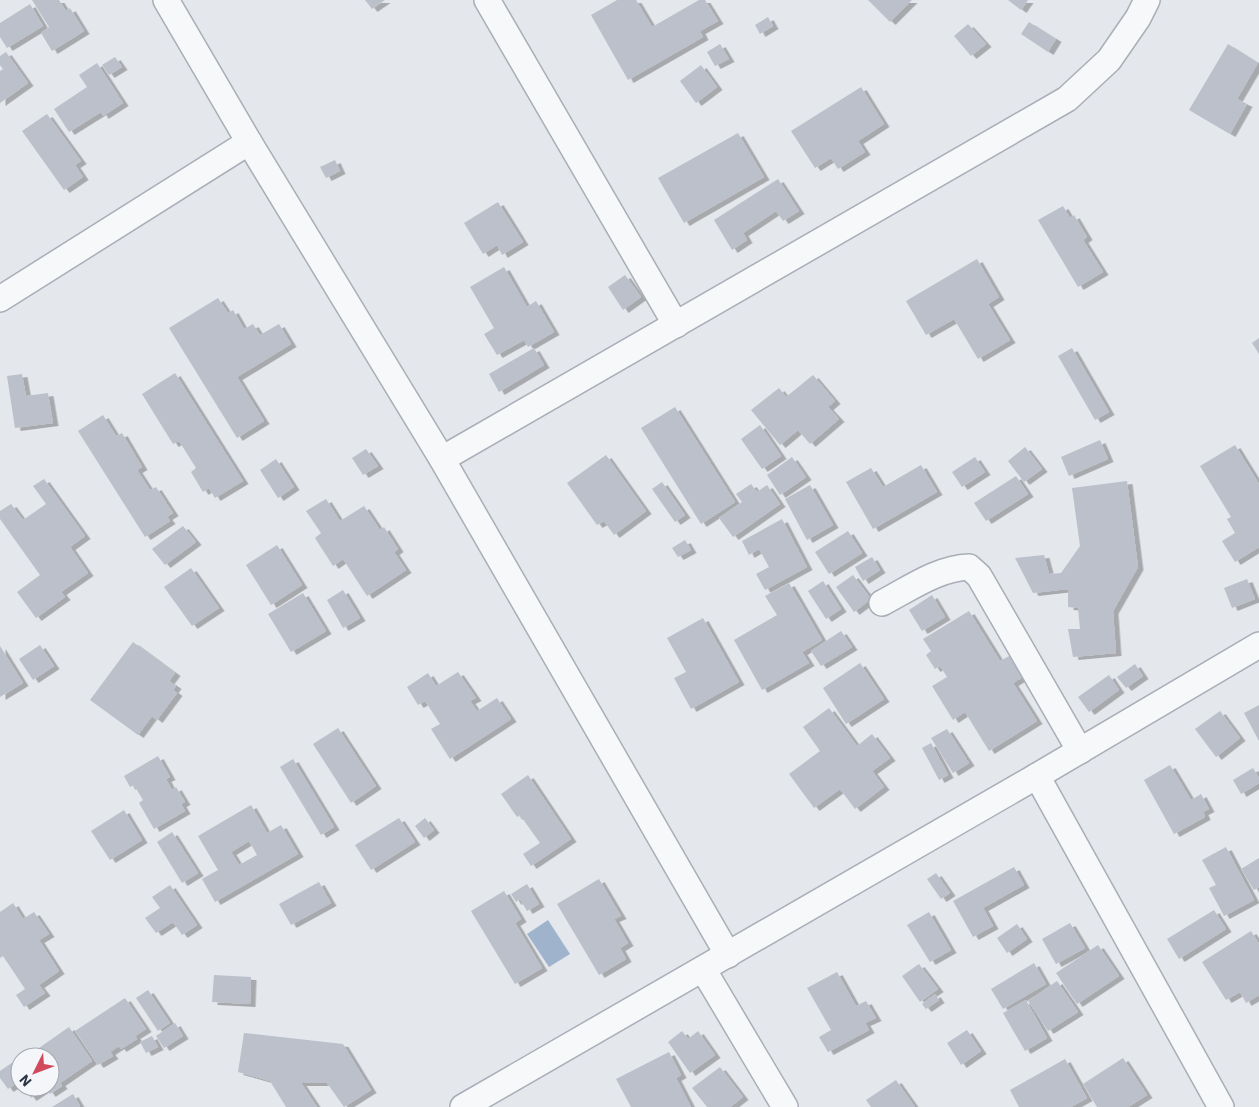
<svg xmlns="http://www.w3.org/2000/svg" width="1259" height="1107" font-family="'IBM Plex Sans',sans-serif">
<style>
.water{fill:#9fb4cc}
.building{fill:#bbc0ca;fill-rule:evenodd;filter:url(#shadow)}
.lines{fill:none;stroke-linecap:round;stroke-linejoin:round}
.minor-casing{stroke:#a9aeb7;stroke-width:28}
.minor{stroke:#f7f8fa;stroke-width:25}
</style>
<defs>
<filter id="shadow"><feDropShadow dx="5.5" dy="3" stdDeviation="0" flood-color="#0004"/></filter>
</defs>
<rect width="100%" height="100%" fill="#e4e7ec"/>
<path class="water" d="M548 920 570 954 549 967 527 934Z"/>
<g class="building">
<path d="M32 0H59L66 11 70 8 84 31 52 51 41 33 49 27Z"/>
<path d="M365 0H385L372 9Z"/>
<path d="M617 0H636L652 27 699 0H705L718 21 700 31 703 37 628 80 591 15Z"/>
<path d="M868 0H912L890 22Z"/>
<path d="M1008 0H1028L1021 10Z"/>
<path d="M30 4 43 26 7 48 0 37V23Z"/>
<path d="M768 17 773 26 760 34 755 25Z"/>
<path d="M1029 22 1056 39 1048 52 1021 34Z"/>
<path d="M968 24 986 44 971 56 954 36Z"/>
<path d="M720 44 729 59 715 66 707 52Z"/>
<path d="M1228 44 1258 63 1237 99 1247 104 1230 134 1189 110Z"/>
<path d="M6 52 28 83 0 103V71L3 69 0 65V56Z"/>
<path d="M115 57 122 67 109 75 102 65Z"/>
<path d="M97 63 123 103 103 116 101 112 69 132 54 109 87 87 79 75Z"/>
<path d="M701 65 717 87 696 103 680 81Z"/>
<path d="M861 87 884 124 858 141 865 152 838 169 831 158 815 168 791 131Z"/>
<path d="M47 114 81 161 75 165 83 177 64 190 22 131Z"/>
<path d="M738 133 764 177 684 223 658 178Z"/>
<path d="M335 160 340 171 326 178 320 167Z"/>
<path d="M778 179 799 211 783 221 776 211 743 233 747 240 732 250 714 220Z"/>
<path d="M498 202 523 242 502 255 497 245 483 254 464 223Z"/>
<path d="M1063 206 1070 218 1074 215 1087 237 1083 240 1103 272 1078 287 1038 220Z"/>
<path d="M977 259 999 297 988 304 1010 340 978 359 954 319 926 335 906 301Z"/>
<path d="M504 267 527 307 536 301 554 332 528 347 524 340 497 355 484 334 494 328 470 287Z"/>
<path d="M625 275 641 297 623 310 608 287Z"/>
<path d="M218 298 228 313 233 310 244 329 253 324 260 335 279 324 291 344 237 377 264 421 237 438 169 328Z"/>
<path d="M1259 338V354L1252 343Z"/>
<path d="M534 348 544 365 499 392 489 374Z"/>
<path d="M1072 348 1109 412 1095 420 1058 356Z"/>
<path d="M175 373 243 481 215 498 209 488 203 492 191 472 196 468 179 441 173 444 142 394Z"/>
<path d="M22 374 26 396 48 393 53 423 15 428 7 376Z"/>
<path d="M813 375 835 401 828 407 839 419 810 444 798 430 780 445 751 410 779 388 786 397Z"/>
<path d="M675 407 735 502 701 524 641 428Z"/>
<path d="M103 415 116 436 122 433 142 467 137 470 150 490 156 487 173 513 167 517 170 521 145 537 78 431Z"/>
<path d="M760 425 781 456 762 469 741 439Z"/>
<path d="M1100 440 1108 459 1069 476 1061 457Z"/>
<path d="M1235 445 1259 484V547L1235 562 1222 541 1235 533 1227 519 1231 517 1200 466Z"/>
<path d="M1025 447 1042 469 1024 482 1008 461Z"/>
<path d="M366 449 378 466 363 475 352 458Z"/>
<path d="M606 455 646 511 614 535 604 521 597 525 567 483Z"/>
<path d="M792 457 806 477 780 495 767 475Z"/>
<path d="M975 457 985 472 962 487 952 472Z"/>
<path d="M276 459 294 487 278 498 260 470Z"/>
<path d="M921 465 937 492 873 529 846 482 871 468 883 487Z"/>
<path d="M1016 476 1028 494 986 521 974 503Z"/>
<path d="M44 479 85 536 70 547 88 573 61 592 65 597 36 618 17 592 40 575 0 519V511L11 504 23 520 46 504 33 486Z"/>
<path d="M1127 481 1138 567 1113 611 1116 653 1073 657 1068 629H1080L1078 608 1068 607V589L1033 593 1015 558 1044 555 1049 574 1061 573 1080 546 1072 488Z"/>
<path d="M662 482 685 515 675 522 652 489Z"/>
<path d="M751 484 757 492 767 485 780 504 733 537 719 518 742 502 736 494Z"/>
<path d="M810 485 833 525 807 540 785 499Z"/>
<path d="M326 499 340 521 364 506 380 530 384 527 398 549 394 552 406 570 367 596 343 559 333 566 315 538 321 533 306 511Z"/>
<path d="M782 519 807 567 765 590 756 574 769 567 759 549 749 555 742 541Z"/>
<path d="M183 526 196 542 165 565 152 549Z"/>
<path d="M848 531 862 553 829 574 815 552Z"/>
<path d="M685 540 691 550 678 557 672 548Z"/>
<path d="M277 545 302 585 271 605 246 565Z"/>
<path d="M872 557 880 570 863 581 855 567Z"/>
<path d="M191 568 219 608 192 626 164 587Z"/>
<path d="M853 575 871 599 854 612 836 587Z"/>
<path d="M1247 579 1255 599 1232 608 1224 588Z"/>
<path d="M823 581 841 609 826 619 808 591Z"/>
<path d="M789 583 822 640 802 652 809 663 762 690 734 640 777 615 765 596Z"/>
<path d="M343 590 360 618 343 628 327 600Z"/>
<path d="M303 593 326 631 291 652 268 614Z"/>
<path d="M932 595 945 617 922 631 909 610Z"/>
<path d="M969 611 1000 661 1013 654 1026 675 1013 683 1037 721 989 751 965 712 953 720 932 686 947 677 940 666 935 669 926 655 931 651 923 639Z"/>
<path d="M703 618 739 682 691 709 674 678 686 672 667 638Z"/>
<path d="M841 631 852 647 821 666 811 651Z"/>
<path d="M133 642 175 673 169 681 176 686 173 690 177 693 157 720 152 716 138 735 90 700Z"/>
<path d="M40 645 54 666 33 680 19 659Z"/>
<path d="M0 646 23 683 0 697Z"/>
<path d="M860 663 884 699 846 724 823 688Z"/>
<path d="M1135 664 1143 676 1126 688 1117 677Z"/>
<path d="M458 672 476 698 470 701 477 711 497 698 511 719 450 759 431 729 440 724 425 701 418 705 407 687 428 673 436 686Z"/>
<path d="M1109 675 1119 690 1089 712 1078 697Z"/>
<path d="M1259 705V741L1244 713Z"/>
<path d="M829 708 857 746 872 734 890 758 872 771 884 787 855 809 840 789 814 808 789 774 820 751 803 727Z"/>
<path d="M1220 711 1240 738 1216 757 1195 729Z"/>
<path d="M338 728 376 786 351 803 313 744Z"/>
<path d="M947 729 969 763 953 773 931 738Z"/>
<path d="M931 743 948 775 939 780 922 748Z"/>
<path d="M158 756 170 777 166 779 172 790 176 787 185 802 181 804 185 811 154 829 139 803 143 800 134 785 130 787 124 776Z"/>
<path d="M293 759 334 827 321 835 280 767Z"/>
<path d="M1170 765 1191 800 1201 794 1209 809 1203 812 1205 817 1174 834 1144 780Z"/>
<path d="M1253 768 1259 778V783L1241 794 1233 780Z"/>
<path d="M528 775 571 839 531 866 523 854 540 843 520 815 517 817 501 794Z"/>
<path d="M251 805 267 833 281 825 298 854 215 902 202 879 218 870 198 836ZM249 841 257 855 239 865 231 852Z"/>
<path d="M124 810 142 840 110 860 91 831Z"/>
<path d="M399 818 415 842 371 870 355 845Z"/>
<path d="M425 818 434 830 424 838 415 826Z"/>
<path d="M172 832 198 873 182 883 157 842Z"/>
<path d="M1226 847 1254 900 1224 916 1209 888 1216 885 1202 860Z"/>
<path d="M1259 858V887L1254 890 1241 869Z"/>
<path d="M1014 867 1024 885 983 908 993 926 973 937 953 901Z"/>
<path d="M936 873 950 893 941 899 927 879Z"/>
<path d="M599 879 621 916 614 919 628 943 620 948 626 959 599 975 557 904Z"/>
<path d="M319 882 331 903 291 925 279 904Z"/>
<path d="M527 884 539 904 527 911 520 899 516 902 511 894Z"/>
<path d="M170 885 197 925 182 935 173 922 156 933 145 918 160 908 152 897Z"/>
<path d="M504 891 521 919 515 923 542 968 515 984 471 911Z"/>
<path d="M13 903 23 919 34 912 49 934 39 940 59 971 39 985 45 993 24 1007 16 995 25 989 3 956 0 958V912Z"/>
<path d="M1214 910 1226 929 1179 959 1167 939Z"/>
<path d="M929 912 951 950 930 962 907 925Z"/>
<path d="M1070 923 1085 948 1056 964 1042 939Z"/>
<path d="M1017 924 1027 939 1007 953 997 938Z"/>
<path d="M1251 931 1259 944V995L1246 1003 1240 992 1226 1000 1202 962Z"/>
<path d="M1098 945 1119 976 1077 1004 1056 973Z"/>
<path d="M1034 963 1046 984 1003 1009 991 989Z"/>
<path d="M919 964 938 989 920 1002 902 976Z"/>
<path d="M837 972 856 1006 866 1001 876 1018 865 1023 869 1030 828 1052 819 1037 831 1030 807 988Z"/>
<path d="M214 975 251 977 250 1004 212 1002Z"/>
<path d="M1057 981 1078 1012 1048 1031 1028 1001Z"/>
<path d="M148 990 170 1023 158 1031 136 998Z"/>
<path d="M935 994 939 1000 926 1009 922 1004Z"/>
<path d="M125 998 146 1029 135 1036 137 1039 121 1049 119 1046 110 1052 113 1056 98 1065 75 1031Z"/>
<path d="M1026 1000 1047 1038 1025 1051 1003 1013Z"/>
<path d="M175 1023 183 1036 164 1048 156 1036Z"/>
<path d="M69 1027 92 1061 60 1083 62 1086 50 1094 46 1088 31 1098 23 1087H50V1057H26Z"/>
<path d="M967 1030 981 1051 961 1065 947 1043Z"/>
<path d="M682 1031 688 1039 698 1031 715 1055 690 1073 668 1042Z"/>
<path d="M244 1033 343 1044 371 1090 344 1107 327 1083H301L317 1107H286L270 1081 238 1072Z"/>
<path d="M152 1036 158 1047 146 1053 140 1042Z"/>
<path d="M669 1052 681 1075 676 1078 691 1107H631L616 1079Z"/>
<path d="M1123 1058 1147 1095 1128 1107H1097L1083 1084Z"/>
<path d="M1065 1059 1087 1098 1071 1107H1019L1010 1090Z"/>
<path d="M13 1062 20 1072V1081L8 1089 0 1078V1071Z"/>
<path d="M720 1067 743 1097 730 1107H707L692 1088Z"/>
<path d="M896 1080 915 1107H871L866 1100Z"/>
<path d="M73 1094 80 1106 78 1107H52Z"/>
</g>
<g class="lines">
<g class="minor-casing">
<g id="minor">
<path d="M166 0 249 142 442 459 728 955"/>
<path d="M487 0 676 325"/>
<path d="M0 299 249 142"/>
<path d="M442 459 1067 99 1109 60 1138 18 1147 0"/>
<path d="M882 603C909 589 938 568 969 567L979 576 1080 751"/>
<path d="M1037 776 1221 1107"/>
<path d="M703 969 785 1107"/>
<path d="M463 1107 1037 776 1259 645"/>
</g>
</g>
<use href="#minor" class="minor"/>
</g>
<g transform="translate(35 1072) rotate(228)"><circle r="24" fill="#f4f6f9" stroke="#a4a8b1"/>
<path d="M0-4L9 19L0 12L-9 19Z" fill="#d1495b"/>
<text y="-8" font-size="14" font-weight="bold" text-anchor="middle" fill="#2b3445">N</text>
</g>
</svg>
